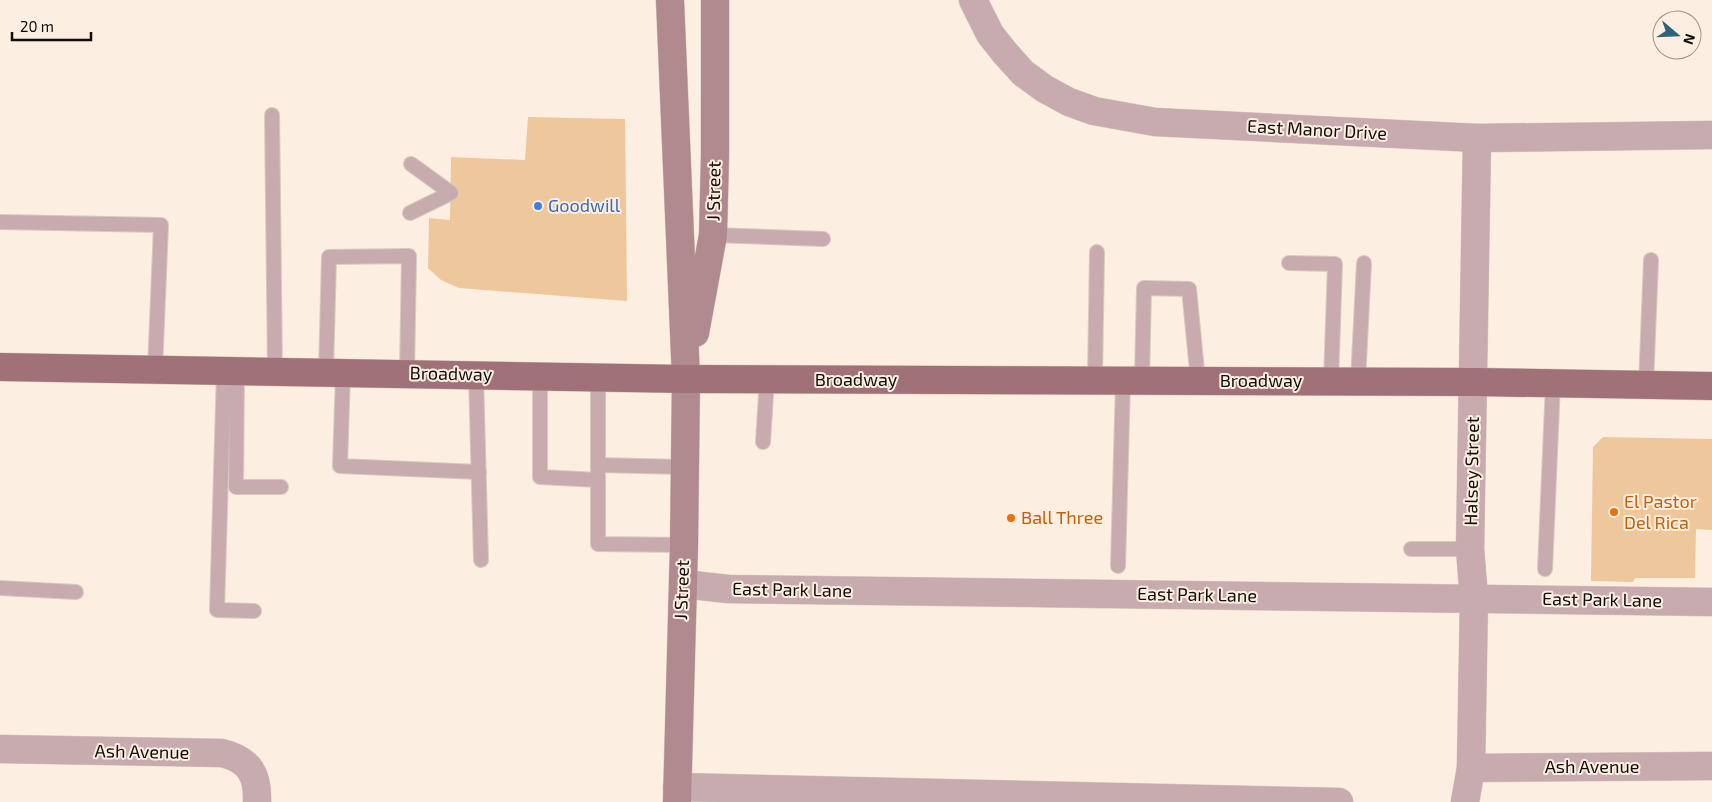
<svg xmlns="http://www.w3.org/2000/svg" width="1712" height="802" font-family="'Exo 2',sans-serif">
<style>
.building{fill:#eec79c}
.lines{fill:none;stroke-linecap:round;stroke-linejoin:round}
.lane-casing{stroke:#d6cabd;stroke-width:16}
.street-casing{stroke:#d6cabd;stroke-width:29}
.secondary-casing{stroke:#d6cabd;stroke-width:29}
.primary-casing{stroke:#d6cabd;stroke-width:29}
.lane{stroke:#c7abaf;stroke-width:14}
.street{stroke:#c7abaf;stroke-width:28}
.secondary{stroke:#b18a8f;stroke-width:28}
.primary{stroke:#a07178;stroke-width:28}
.shop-dot{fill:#3f7fe0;stroke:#fceee0;stroke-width:2}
.food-dot{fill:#e8710a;stroke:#fceee0;stroke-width:2}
.labels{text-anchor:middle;stroke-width:4;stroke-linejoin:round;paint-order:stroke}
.street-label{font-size:18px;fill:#100c08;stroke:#fceee0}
.shop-label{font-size:18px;fill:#366cbe;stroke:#fceee0;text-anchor:start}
.food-label{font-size:18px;fill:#c56008;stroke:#fceee0;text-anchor:start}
</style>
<rect width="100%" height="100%" fill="#fceee0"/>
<g class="building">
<path d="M528 117 625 119 627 301 459 288 441 280 428 268 429 218 450 220 451 157 525 160Z"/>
<path d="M1603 437 1712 439V530L1696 529 1695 578H1635L1633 582 1591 581 1593 447Z"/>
</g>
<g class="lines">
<g class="lane-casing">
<g id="lane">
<path d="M272 115 275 371"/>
<path d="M410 213 451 193 411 164"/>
<path d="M0 222 161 225 155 370"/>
<path d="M713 235 823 239"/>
<path d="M1289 263 1335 264 1331 381"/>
<path d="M224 371 217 610 254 611"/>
<path d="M237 371 236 487H281"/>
<path d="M326 373 329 257 409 256 407 373"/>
<path d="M343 373 340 466 479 472"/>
<path d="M476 375 481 560"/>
<path d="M540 376V477L598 480"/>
<path d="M598 377V544L684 545"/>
<path d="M1095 380 1097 252"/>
<path d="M1142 380 1144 288 1189 289 1198 381"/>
<path d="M1358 381 1364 263"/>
<path d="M1646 385 1651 260"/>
<path d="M763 442 767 379"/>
<path d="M598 465 684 467"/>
<path d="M1411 549H1470"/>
<path d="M1118 566 1123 381"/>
<path d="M1545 569 1553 383"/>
<path d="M0 588 76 592"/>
</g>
</g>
<g class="street-casing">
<g id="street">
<path d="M973 0 990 34 1005 53 1023 73 1045 89 1069 102 1094 111 1155 122 1477 138 1712 135"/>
<path d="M683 584 728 589 1712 602"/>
<path d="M0 749 222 753C250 760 258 775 257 802"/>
<path d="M1471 768 1712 766"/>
<path d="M677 787 1339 802"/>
<path d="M1465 802 1471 768 1474 598 1470 549 1477 138"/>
</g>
</g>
<g class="secondary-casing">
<g id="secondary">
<path d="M670 0 686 379 684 545 677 802"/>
<path d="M695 333 713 235 715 156V0"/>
</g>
</g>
<g class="primary-casing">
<path id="primary" d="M0 367 686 379 1474 382 1712 386"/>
</g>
<use href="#lane" class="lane"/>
<use href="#street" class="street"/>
<use href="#secondary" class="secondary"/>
<use href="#primary" class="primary"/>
</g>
<circle class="shop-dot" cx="538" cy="206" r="5"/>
<g class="food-dot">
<circle cx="1614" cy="512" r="5"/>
<circle cx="1011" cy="518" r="5"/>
</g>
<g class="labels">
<g class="street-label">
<text transform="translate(1317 130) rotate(3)" y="6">East Manor Drive</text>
<text transform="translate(714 191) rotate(-89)" y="6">J Street</text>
<text transform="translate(451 374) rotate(1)" y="6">Broadway</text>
<text x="856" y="386">Broadway</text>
<text x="1261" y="387">Broadway</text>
<text transform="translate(1472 471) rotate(-89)" y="6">Halsey Street</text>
<text transform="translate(682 590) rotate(-88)" y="6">J Street</text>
<text transform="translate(792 590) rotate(1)" y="6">East Park Lane</text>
<text transform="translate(1197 595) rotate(1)" y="6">East Park Lane</text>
<text transform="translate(1602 600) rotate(1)" y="6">East Park Lane</text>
<text transform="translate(142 752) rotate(1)" y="6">Ash Avenue</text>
<text x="1592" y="773">Ash Avenue</text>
</g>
<g class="shop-label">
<text x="548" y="212">Goodwill</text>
</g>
<g class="food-label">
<text x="1624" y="508">El Pastor<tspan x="1624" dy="21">Del Rica</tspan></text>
<text x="1021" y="524">Ball Three</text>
</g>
</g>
<g transform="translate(1677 35) rotate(109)"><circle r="24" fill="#fceee0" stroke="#9e948a"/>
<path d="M0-4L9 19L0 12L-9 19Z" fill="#2c647e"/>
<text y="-8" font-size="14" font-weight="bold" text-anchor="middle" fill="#100c08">N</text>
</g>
<path d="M12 32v8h79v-8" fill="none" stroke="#100c08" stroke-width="2.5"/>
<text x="20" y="32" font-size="15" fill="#100c08" stroke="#fceee0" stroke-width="4" paint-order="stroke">20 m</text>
</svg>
